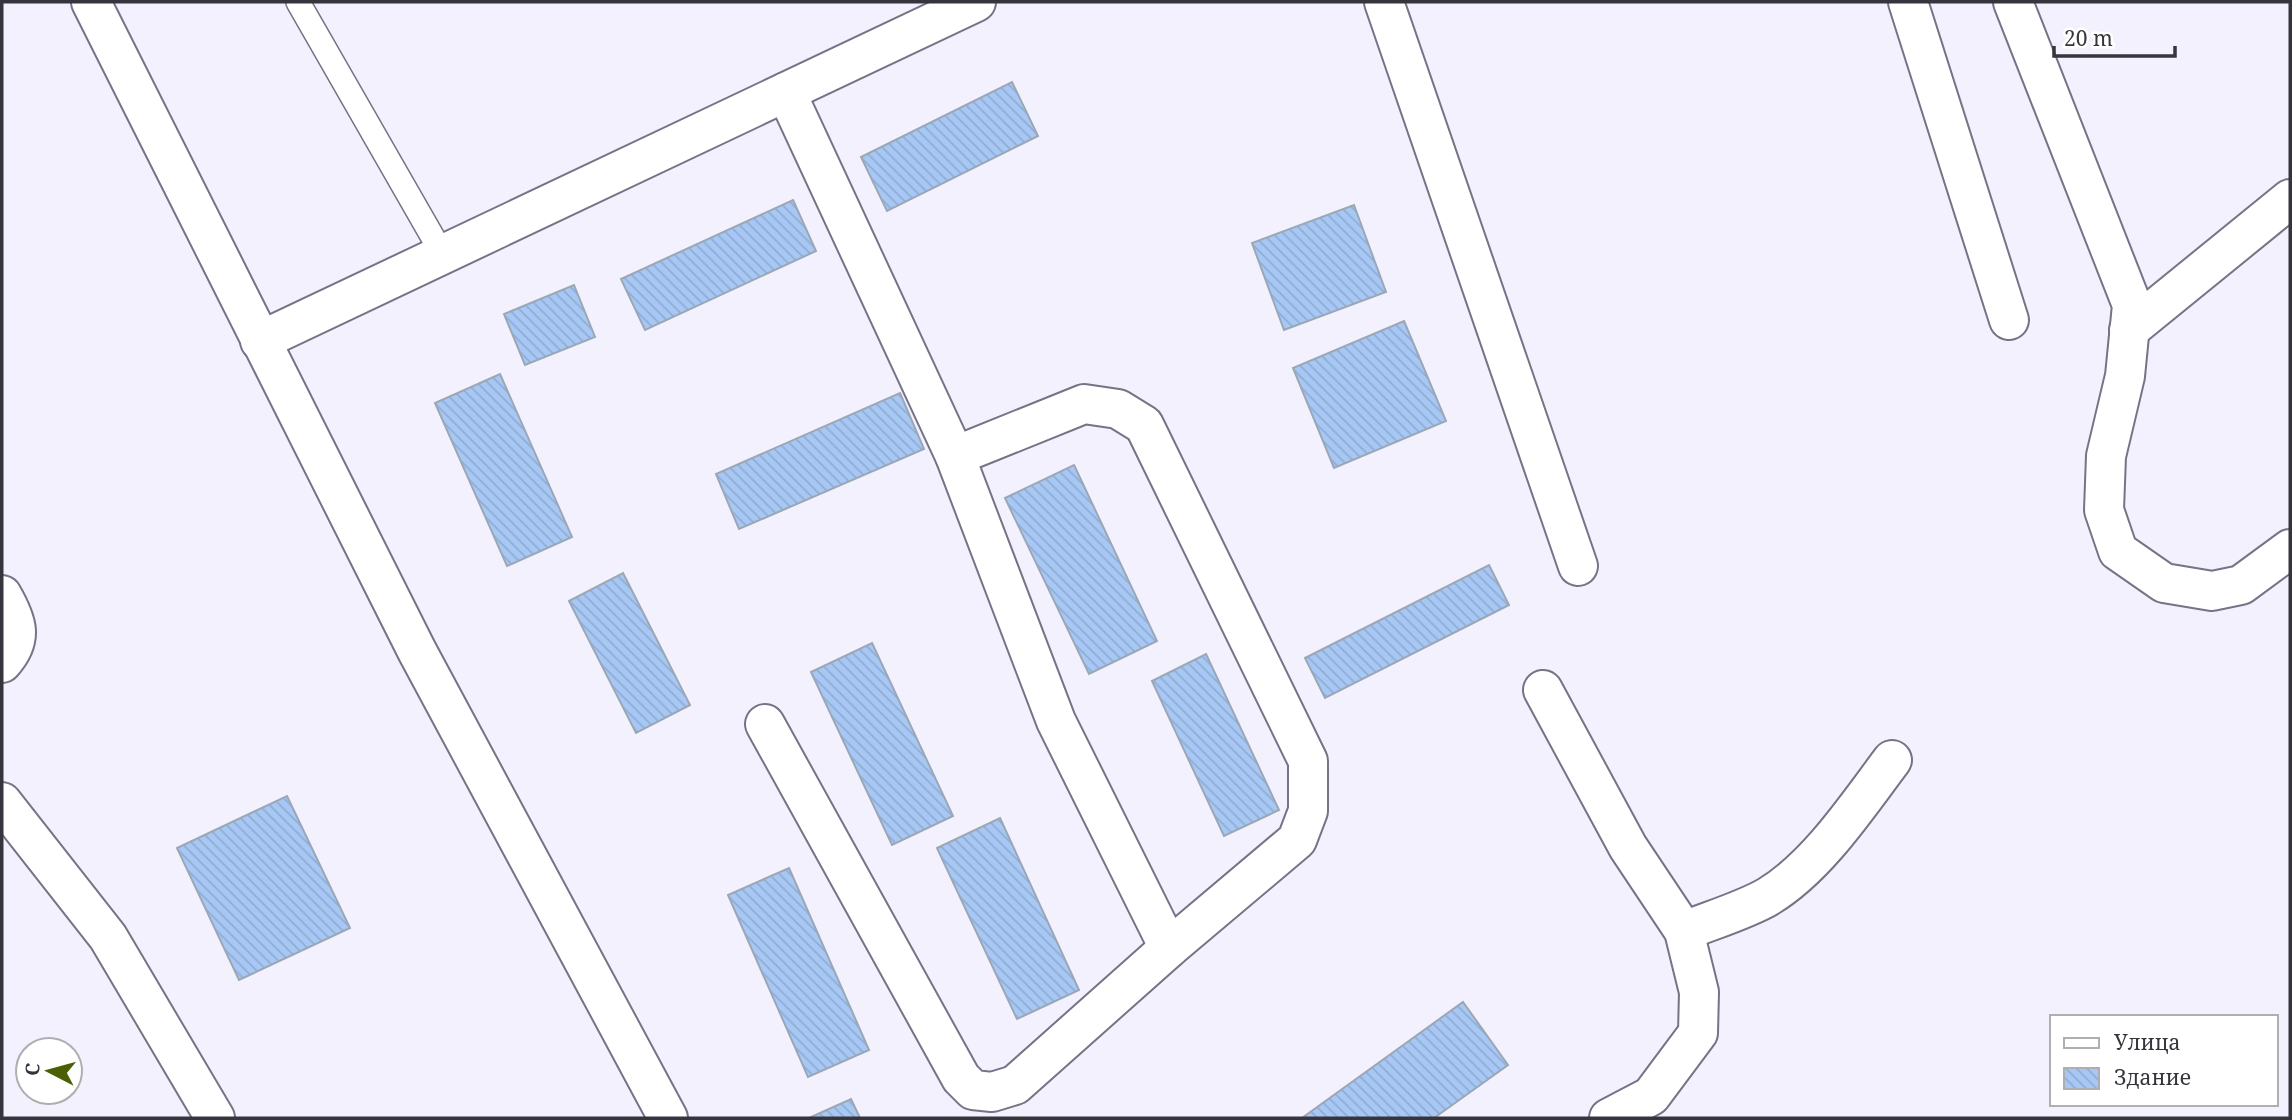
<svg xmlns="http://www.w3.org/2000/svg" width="2292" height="1120" font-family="'Noto Serif',serif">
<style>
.building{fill:url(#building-back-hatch);stroke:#9ba7b6;stroke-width:2}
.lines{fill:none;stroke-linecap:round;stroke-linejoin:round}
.lane-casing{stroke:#757385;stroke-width:26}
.street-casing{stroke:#757385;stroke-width:42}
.secondary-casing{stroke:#757385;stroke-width:42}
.lane{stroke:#fff;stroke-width:23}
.street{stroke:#fff;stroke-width:38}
.secondary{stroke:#fff;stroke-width:38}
</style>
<defs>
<pattern id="building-back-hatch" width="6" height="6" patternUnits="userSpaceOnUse" patternTransform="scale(1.75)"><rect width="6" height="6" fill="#a7c8f5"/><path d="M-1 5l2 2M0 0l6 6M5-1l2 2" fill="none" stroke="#90acd3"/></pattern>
</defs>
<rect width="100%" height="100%" fill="#f2f1fd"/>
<g class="building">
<path d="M1012 82 1038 136 887 211 861 157Z"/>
<path d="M793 200 816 251 645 330 621 279Z"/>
<path d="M1354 205 1386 292 1284 330 1252 243Z"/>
<path d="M574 285 595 337 525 365 504 314Z"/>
<path d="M1404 321 1446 421 1334 468 1293 368Z"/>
<path d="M500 374 572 537 507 566 435 403Z"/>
<path d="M900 393 924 449 739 529 716 474Z"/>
<path d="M1074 465 1157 641 1089 674 1005 498Z"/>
<path d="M1489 565 1509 605 1325 698 1305 658Z"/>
<path d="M623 573 690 705 636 733 569 601Z"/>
<path d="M872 643 953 816 892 845 811 672Z"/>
<path d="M1206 654 1279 810 1224 836 1152 681Z"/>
<path d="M287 796 350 928 239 980 177 848Z"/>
<path d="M1000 818 1079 990 1017 1019 937 848Z"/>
<path d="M789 868 869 1050 808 1077 728 895Z"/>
<path d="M1463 1002 1508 1065 1434 1118H1302Z"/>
<path d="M851 1099 860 1118H809Z"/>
</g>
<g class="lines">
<g class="lane-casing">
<path id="lane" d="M298 2 443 255"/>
</g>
<g class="street-casing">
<g id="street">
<path d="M1384 2 1578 566"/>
<path d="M1908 2 2009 320"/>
<path d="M2013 2 2132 305 2125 376 2106 456 2104 510 2118 551 2164 583 2212 591 2241 585 2290 549"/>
<path d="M786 92 955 456 1056 721 1169 948"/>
<path d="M2129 330 2290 199"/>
<path d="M260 341 976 2"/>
<path d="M2 595C17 621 24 639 2 663"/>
<path d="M1543 690 1628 847 1684 931 1699 992 1698 1033 1651 1096 1609 1118"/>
<path d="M765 724 961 1078 973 1090 992 1092 1015 1085 1169 948 1297 840 1308 811V761L1144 425 1118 409 1084 404 955 456"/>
<path d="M2 802 108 937 215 1118"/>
<path d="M1684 931C1709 921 1748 909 1769 896 1818 866 1858 805 1892 760"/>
</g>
</g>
<g class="secondary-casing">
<path id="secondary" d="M91 2 417 651 668 1118"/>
</g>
<use href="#lane" class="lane"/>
<use href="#street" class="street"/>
<use href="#secondary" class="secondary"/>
</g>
<rect width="2292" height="1120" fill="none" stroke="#36353d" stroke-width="7"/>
<rect x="2050" y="1015" width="228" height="91" fill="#ffffff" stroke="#afaeb1" stroke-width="2"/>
<rect x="2064" y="1038" width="35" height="10" fill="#ffffff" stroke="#afaeb1" stroke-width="2"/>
<text x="2114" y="1050" font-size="21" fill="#36353d">Улица</text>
<rect x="2064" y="1068" width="35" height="21" fill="url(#building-back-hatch)" stroke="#afaeb1" stroke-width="2"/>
<text x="2114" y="1085" font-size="21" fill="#36353d">Здание</text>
<g transform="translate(49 1071) rotate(276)"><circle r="33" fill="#ffffff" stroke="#afaeb1" stroke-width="2"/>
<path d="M0-5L12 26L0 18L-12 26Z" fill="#4b5f05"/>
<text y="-10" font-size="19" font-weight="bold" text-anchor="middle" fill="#36353d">С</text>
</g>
<path d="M2054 46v10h121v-10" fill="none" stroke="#36353d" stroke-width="3.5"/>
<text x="2064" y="46" font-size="21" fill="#36353d" stroke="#ffffff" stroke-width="5" paint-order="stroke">20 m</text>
</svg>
